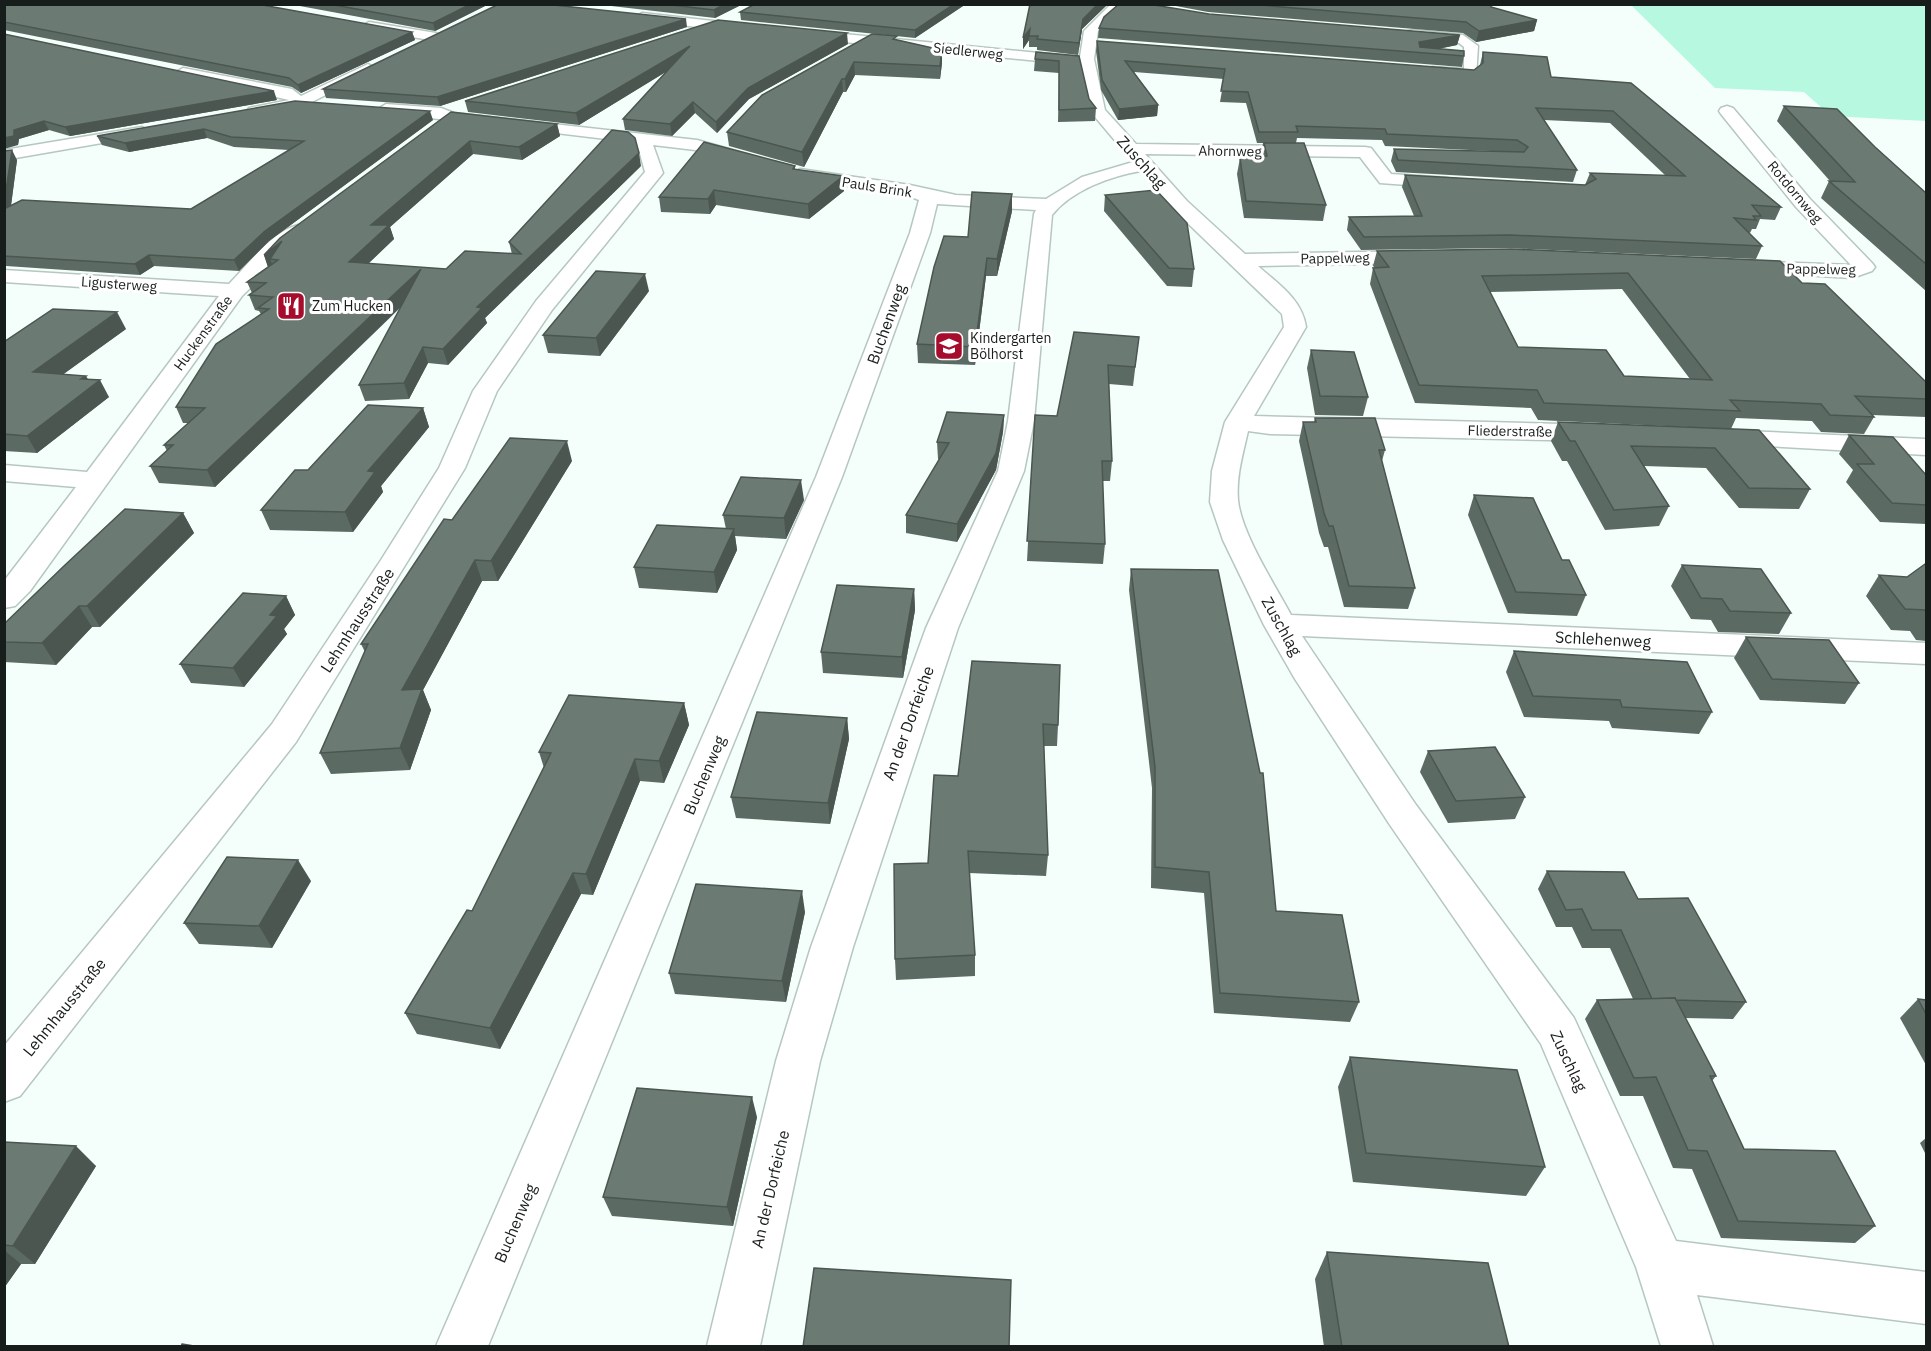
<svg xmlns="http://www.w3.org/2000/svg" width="1931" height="1351" font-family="'IBM Plex Sans',sans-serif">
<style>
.green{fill:#b7f8e0}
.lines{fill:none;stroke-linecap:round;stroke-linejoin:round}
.street-casing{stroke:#b6c7c0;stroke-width:3}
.street{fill:#fff;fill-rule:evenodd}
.wall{fill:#5c6a64;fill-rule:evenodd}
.shaded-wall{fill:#4b5651}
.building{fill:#6b7b74;stroke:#4b5651;stroke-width:1.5;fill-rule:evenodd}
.labels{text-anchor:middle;stroke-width:6;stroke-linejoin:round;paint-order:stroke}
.far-street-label{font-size:14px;fill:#171d1b;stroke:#fff}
.far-poi-label{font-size:14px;fill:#171d1b;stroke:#fff;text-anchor:start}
.street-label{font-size:16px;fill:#171d1b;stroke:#fff}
</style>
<rect width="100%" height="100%" fill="#f4fefa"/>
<path class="green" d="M1631 5H1926V121L1831 116 1804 92 1715 88Z"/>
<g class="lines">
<g class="street-casing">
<g id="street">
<path d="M1111 4H1125L1098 31 1094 59 1105 110 1136 144 1365 147 1371 148 1391 174 1448 178 1457 183 1448 188 1380 183 1360 157 1145 154 1187 201 1245 254 1420 251 1427 253 1430 257 1427 261 1420 263 1258 266C1278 284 1302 299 1306 327L1254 416 1598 425 1607 428 1611 433 1607 438 1598 441 1270 434 1248 431C1243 454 1236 476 1238 500 1241 533 1275 585 1291 615L1926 643V664L1302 636 1416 805 1574 1018 1676 1241 1926 1272V1324L1697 1295 1713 1346H1661L1636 1267 1541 1044 1390 825 1295 679 1264 625 1223 540 1210 502 1212 471 1225 422 1284 327 1282 314 1173 209 1141 171C1111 176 1072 190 1052 215L1034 421 1024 471 958 628 853 947 820 1061 760 1346H707L776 1061 811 947 926 628 998 471 1008 421 1034 214 1036 210 937 204 930 233 842 477 488 1346H436L816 477 910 233 919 200 906 195 800 179 791 174 800 169 910 185 956 195 1046 199 1082 177 1133 162 1090 111 1080 65 803 38 796 34 803 30 1080 57 1084 31Z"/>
<path d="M642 13 749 25 756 29 749 33 637 20 636 17Z"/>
<path d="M369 22 436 33 443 37 436 41 364 29 362 26Z"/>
<path d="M1413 30 1463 35 1478 46 1476 77 1427 74 1425 71 1432 67 1464 69V47L1459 43 1408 37V31Z"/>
<path d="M368 64 375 68 373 71 304 106 255 116 247 111 249 108 289 100 178 75 176 72 183 68 292 89 301 96Z"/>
<path d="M386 104 441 108 454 113 697 140 750 155 753 159 744 164 695 150 653 145 663 173 552 310 497 391 465 468 296 742 20 1096 4 1102V1046L272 724 381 560 439 468 473 391 536 301 645 172 639 150 631 142 380 112 378 109Z"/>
<path d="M1727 106 1733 108 1810 199 1872 263 1875 267 1872 271 1852 278 1737 271 1734 267 1737 263 1744 261 1851 265 1796 207 1721 114 1719 111 1721 108Z"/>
<path d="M142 127 150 132 148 135 4 160V150Z"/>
<path d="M298 225 308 231 242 296 30 591 15 606 4 608V581L76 487 4 481V465L87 472 219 296 4 282V270L229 284C248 265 271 232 298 225Z"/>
<path d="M1722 430 1926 439V455L1713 443 1709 438 1713 433Z"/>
</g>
</g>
<use href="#street" class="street"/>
</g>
<g class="wall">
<path d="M4 4 412 32 415 40 301 93 292 87 4 30Z"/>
<path d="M289 4H489L435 31Z"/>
<path d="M594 4H743L715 18Z"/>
<path d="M966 4 915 38 741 20 740 12Z"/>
<path d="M1030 4H1108L1082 29 1078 55 1037 50V47H1029V40L1023 49V38Z"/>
<path d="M1165 4H1491V7L1537 20 1534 31 1476 42 1463 33 1208 12Z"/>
<path d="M1209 14 1460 35 1457 45 1438 49 1464 56 1462 67 1098 38 1099 28Z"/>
<path d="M687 27 440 106 326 98 323 89Z"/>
<path d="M4 34 277 100 70 136 49 130 19 139 18 145Z"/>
<path d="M897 40 942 50V63L940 79 855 75 846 92H843L804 167 729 146 727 132 762 95Z"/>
<path d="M1097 41 1474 70 1480 65 1483 52 1551 77 1631 83 1781 207 1775 220 1760 219 1756 229H1752L1750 233 1748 232 1762 246 1756 259 1506 248 1361 250 1347 230 1349 217 1414 216 1402 187 1405 175 1585 185 1590 173 1666 176 1610 123 1544 120 1577 170 1573 182 1396 172 1391 161 1394 149 1513 152 1385 146 1382 140 1297 138 1296 143 1326 205 1323 221 1244 218 1237 174 1240 158 1261 156 1263 143H1257L1246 103 1220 102 1224 79 1134 72 1158 105 1157 116 1118 120 1101 90 1096 51Z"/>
<path d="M848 44 749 99 717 133 695 113 672 136 625 130 623 119 667 71 579 125 468 112 465 101Z"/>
<path d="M1079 56 1089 99 1096 108 1095 121 1058 122 1059 73 1034 71 1035 59Z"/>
<path d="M295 101 433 120 269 241 239 271 154 266 140 275 6 266 4 267V151L17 160 11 206 191 209 289 150 234 147 207 138 129 152 102 145 97 136Z"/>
<path d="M1784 106 1875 147 1926 193V291L1821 198 1829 181H1830L1777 121Z"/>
<path d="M451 112 557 124 560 136 522 160 473 154 390 227 394 239 368 264 446 269 512 254 509 242 641 166 485 318 487 323 448 365 428 363 409 399 365 401 359 385 400 308 215 487 159 483 150 466 167 451 164 445 188 423H183L176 407 261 314 259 311 255 310 249 295 252 293 247 282 268 267 264 255Z"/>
<path d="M795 166V169L843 176 844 191 809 219 716 205 710 214 661 212 659 197Z"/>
<path d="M1105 195 1194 269 1192 287 1167 286 1104 211Z"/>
<path d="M1012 211 997 276H986L975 365 918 363 917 344 968 237Z"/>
<path d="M1377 251 1802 283 1926 382V417L1872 415 1874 417 1864 434 1821 432 1812 421 1736 418 1731 429 1538 420 1531 408 1415 403 1370 284 1373 268H1375L1373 266ZM1622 289 1690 379 1624 376 1518 347 1490 292Z"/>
<path d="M649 291 600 356 548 353 543 335Z"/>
<path d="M126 329 63 374 88 379 109 397 37 453 4 451V342Z"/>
<path d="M1074 332 1139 337 1133 386 1109 384 1112 461 1110 481H1102L1105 544 1103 564 1027 561 1035 415 1057 416Z"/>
<path d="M1311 350 1368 397 1363 416 1315 415 1307 368Z"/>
<path d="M423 408 429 427 381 486 383 492 353 532 270 530 261 510 308 470Z"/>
<path d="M1004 415 1003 432 996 470 957 542 906 533V515L940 460 938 459 937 442Z"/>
<path d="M1315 418 1385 450 1382 461 1415 588 1408 609 1344 607 1328 547H1324L1319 533 1299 441 1303 422H1314Z"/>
<path d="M1558 422 1759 430 1810 489 1799 509 1739 508 1706 468 1644 466 1669 506 1659 526 1605 530 1567 461H1562L1551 441Z"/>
<path d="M1849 435 1926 475V524L1880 522 1846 482 1853 470 1839 454Z"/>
<path d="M572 461 498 581H482L423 690 431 710 410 770 331 774 320 753 365 652 361 644 452 520Z"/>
<path d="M1474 495 1562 560 1586 595 1577 616 1508 613 1468 515Z"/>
<path d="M804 500 786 539 735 536 737 550 717 593 639 588 634 567 726 529 723 515Z"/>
<path d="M183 513 194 533 100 627H92L56 665 4 662V624Z"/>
<path d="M1682 565 1791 613 1779 634 1718 632 1711 620 1691 619 1671 586Z"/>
<path d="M1926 566V641L1916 640 1910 631 1891 630 1866 596 1879 575 1907 577Z"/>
<path d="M1131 569 1276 911 1359 1002 1350 1022 1214 1013 1204 893 1151 888 1152 788 1129 590Z"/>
<path d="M914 589 915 610 903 678 823 673 821 652Z"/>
<path d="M286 596 295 615 284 629 287 634 244 687 191 683 180 664Z"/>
<path d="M1746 637 1859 683 1845 704 1760 700 1734 658Z"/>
<path d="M1514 651 1712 712 1699 734 1612 728 1609 721 1524 717 1506 672Z"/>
<path d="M972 661 1058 725 1057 746H1044L1048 855 1046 876 969 873 975 955V976L896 980 895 959 958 776Z"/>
<path d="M684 703 689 725 664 783 640 781 593 895 581 894 500 1049 417 1034 405 1013 472 911 544 768 539 752Z"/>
<path d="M847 718 849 739 830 824 736 818 731 797Z"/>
<path d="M1428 751 1525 797 1515 819 1448 823 1420 772Z"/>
<path d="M1547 871 1638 899 1746 1002 1733 1019 1685 1018 1716 1076 1712 1081 1744 1149 1875 1226 1855 1243 1721 1238 1692 1169 1673 1168 1643 1096H1620L1585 1019 1597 1000 1633 999 1610 948H1582L1572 927H1556L1538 889Z"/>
<path d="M311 881 272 948 199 944 184 923Z"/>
<path d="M805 912 786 1002 675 994 669 973Z"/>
<path d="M1918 999 1926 1000V1065L1900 1018Z"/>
<path d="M1350 1057 1545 1167 1526 1196 1353 1182 1338 1087Z"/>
<path d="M757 1117 733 1226 612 1216 603 1197Z"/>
<path d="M1926 1138V1155L1920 1143Z"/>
<path d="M4 1142 96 1166 35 1264H21L4 1288Z"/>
<path d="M1327 1252 1509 1347H1324L1315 1279Z"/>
</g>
<g class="shaded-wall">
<path d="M471 4H489L435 31 433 23Z"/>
<path d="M725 4H743L715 18 714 10Z"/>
<path d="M954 4H966L915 38V30Z"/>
<path d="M1098 4H1108L1082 29 1078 55 1079 43 1083 19Z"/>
<path d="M686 19 687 27 440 106 437 97Z"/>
<path d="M1537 20 1534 31 1476 42 1479 31Z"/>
<path d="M1030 29 1029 40 1023 49V38Z"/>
<path d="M412 32 415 40 301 93 298 85Z"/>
<path d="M847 33 848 44 749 99 717 133 716 122 748 88Z"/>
<path d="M1460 35 1457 45 1417 53 1419 42Z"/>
<path d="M690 46 692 56 579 125 576 113Z"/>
<path d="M942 50V63L940 79V66Z"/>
<path d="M854 62 855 75 846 92 845 79Z"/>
<path d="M842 79 843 92 804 167 802 152Z"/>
<path d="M274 91 277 100 70 136 65 127Z"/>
<path d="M693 102 695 113 672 136 670 124Z"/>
<path d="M1158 105 1157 116 1118 120 1119 109Z"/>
<path d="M430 111 433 120 269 241 239 271 234 260 265 231Z"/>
<path d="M44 121 49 130 19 139 18 145 4 149V138L14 130Z"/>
<path d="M557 124 560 136 522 160 519 147Z"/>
<path d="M204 129 207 138 129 152 125 143Z"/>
<path d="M470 141 473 154 390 227 394 239 354 277 349 262 371 225Z"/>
<path d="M12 150 17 160 9 220 4 211V204Z"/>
<path d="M639 153 641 166 485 318 487 323 448 365 443 349 477 307Z"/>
<path d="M843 176 844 191 809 219 808 204Z"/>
<path d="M714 190 716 205 710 214 708 199Z"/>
<path d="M1012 194V211L997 276V259Z"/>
<path d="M282 241 270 259 273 267 269 270 264 255Z"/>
<path d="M149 255 154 266 140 275 135 264Z"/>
<path d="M987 258 986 276 975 365V347Z"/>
<path d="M421 269 425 283 215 487 207 470Z"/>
<path d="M645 274 649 291 600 356 596 338Z"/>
<path d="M117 312 126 329 43 389 33 372Z"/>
<path d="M423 347 428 363 409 399 404 383Z"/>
<path d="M86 376 92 386 100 380 109 397 37 453 27 436 81 379Z"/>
<path d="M423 408 429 427 381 486 383 492 353 532 345 512 368 471Z"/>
<path d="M1004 415 1003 432 996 470 957 542V524Z"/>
<path d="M567 441 572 461 498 581 491 561Z"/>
<path d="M801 480 804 500 786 539 784 518Z"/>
<path d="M183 513 194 533 100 627 87 606Z"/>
<path d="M734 529 737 550 717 593 714 572Z"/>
<path d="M475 560 482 581 423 690 431 710 410 770 400 748 402 690Z"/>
<path d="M914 589 915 610 903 678 902 657Z"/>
<path d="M286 596 295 615 284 629 287 634 244 687 233 668 270 615Z"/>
<path d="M79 606 92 627 56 665 42 643Z"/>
<path d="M684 703 689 725 664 783 659 761Z"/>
<path d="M847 718 849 739 830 824 828 803Z"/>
<path d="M635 759 640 781 593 895 586 874Z"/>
<path d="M298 860 311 881 272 948 259 926Z"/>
<path d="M573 873 581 894 500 1049 490 1028Z"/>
<path d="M802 891 805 912 786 1002 782 981Z"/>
<path d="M752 1097 757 1117 733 1226 727 1207Z"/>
<path d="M76 1146 96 1166 35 1264 13 1246Z"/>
<path d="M4 1250 21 1264 4 1288Z"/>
</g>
<g class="building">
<path d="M4 4H257L412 32 298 85 289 78 4 22Z"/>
<path d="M329 4H471L433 23Z"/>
<path d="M499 4H544L686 19 437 97 323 89Z"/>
<path d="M663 4H725L714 10Z"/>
<path d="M755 4H954L915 30 740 12Z"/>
<path d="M1030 4H1098L1083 19 1079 43 1037 39 1038 36H1029L1030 29 1023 38Z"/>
<path d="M1119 4H1148L1209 14 1460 35 1419 42 1420 47 1464 51V56L1099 28 1104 17Z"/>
<path d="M1247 4H1491V7L1537 20 1479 31 1466 22Z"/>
<path d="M718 20 847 33 748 88 716 122 693 102 670 124 623 119 690 46 576 113 465 101Z"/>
<path d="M4 34 274 91 65 127 44 121 14 130V136L4 138Z"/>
<path d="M872 34 897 36 893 39 942 50 940 66 854 62 845 79H842L802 152 727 132 762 95Z"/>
<path d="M1097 41 1474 70 1483 63V52L1547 57 1551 77 1631 83 1781 207 1752 205 1761 216H1753L1756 220 1734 218 1762 246 1510 235 1364 237 1349 217 1422 216 1405 175 1585 185 1596 179 1590 173 1685 176 1613 111 1536 108 1577 170 1398 160 1394 149 1524 152 1528 147 1517 140 1387 134 1385 129 1296 126 1298 132H1259L1248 92 1221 91 1225 69 1125 61 1158 105 1119 109 1102 80Z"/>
<path d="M1036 52 1079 56 1089 99 1096 108 1059 110V61L1035 59Z"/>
<path d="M295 101 430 111 265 231 234 260 149 255 135 264 4 256V209L22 200 191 209 304 141 231 137 204 129 125 143 97 136Z"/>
<path d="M1784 106 1837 109 1875 147 1926 193V264L1829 181 1855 182Z"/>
<path d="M451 112 557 124 519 147 470 141 371 225H389L349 262 446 269 465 251 521 254 509 242 612 130 628 132 635 138 639 153 477 307 482 308 443 349 423 347 404 383 359 385 421 269 207 470 150 466 173 445H164L205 408 176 407 216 344 269 309 258 308 273 297 249 295 266 283 247 282 278 260 270 259 282 241 264 255 280 238Z"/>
<path d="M704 142 795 166 793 169 843 176 808 204 714 190 708 199 659 197Z"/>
<path d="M1264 143H1304L1326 205 1246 201 1240 158 1267 156Z"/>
<path d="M12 150 4 204V151Z"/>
<path d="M1156 190 1187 223 1194 269 1169 268 1105 195Z"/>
<path d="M972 192 1012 194 997 259 987 258 975 347 917 344 934 267 944 236 968 237Z"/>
<path d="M1511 249 1780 261 1802 283 1825 284 1926 382V399L1855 396 1874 417 1830 415 1821 404 1730 400 1740 411 1544 403 1537 390 1419 385 1373 268 1389 267 1377 251ZM1628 273 1712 380 1624 376 1606 350 1518 347 1482 276Z"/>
<path d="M596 271 645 274 596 338 543 335Z"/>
<path d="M53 309 117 312 33 372 86 376 81 379 100 380 27 436 4 434V342Z"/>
<path d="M1074 332 1139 337 1135 367 1108 365 1112 461H1102L1105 544 1027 541 1035 415 1057 416Z"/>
<path d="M1311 350 1354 352 1368 397 1320 396Z"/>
<path d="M368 405 423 408 368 471 375 472 345 512 261 510 295 470H308Z"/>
<path d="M947 412 1004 415 996 453 957 524 906 515 949 443 937 442Z"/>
<path d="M1315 418H1375L1385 450H1379L1415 588 1349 586 1333 526H1329L1324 513 1303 422H1316Z"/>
<path d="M1558 422 1759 430 1810 489 1749 488 1715 448 1631 446 1669 506 1614 510 1575 441H1570Z"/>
<path d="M1849 435 1893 437 1926 475V505L1892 503 1857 464H1874Z"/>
<path d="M510 438 567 441 491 561 475 560 402 690 422 689 400 748 320 753 368 644H361L444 519 452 520Z"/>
<path d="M741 477 801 480 784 518 723 515Z"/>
<path d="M1474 495 1533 498 1562 560H1569L1586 595 1516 592Z"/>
<path d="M125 509 183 513 87 606H79L42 643 4 642V624L65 565Z"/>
<path d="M657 525 734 529 714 572 634 567Z"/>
<path d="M1925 564 1926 566V613L1925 610 1905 609 1879 575 1907 577Z"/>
<path d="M1682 565 1761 569 1791 613 1730 611 1722 599 1701 598Z"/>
<path d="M1131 569 1218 570 1260 773H1263L1276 911 1342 915 1359 1002 1220 993 1209 872 1155 867V767Z"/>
<path d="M837 585 914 589 902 657 821 652Z"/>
<path d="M243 593 286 596 270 615 277 616 233 668 180 664Z"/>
<path d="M1746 637 1829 640 1859 683 1772 679Z"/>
<path d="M1514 651 1687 662 1712 712 1622 707 1620 700 1533 696Z"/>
<path d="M972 661 1060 665 1058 725 1043 724 1048 855 968 851 975 955 895 959 894 864 928 863 934 775 958 776Z"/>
<path d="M569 695 684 703 659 761 635 759 586 874 573 873 490 1028 405 1013 467 910 472 911 551 753 539 752Z"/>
<path d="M757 712 847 718 828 803 731 797Z"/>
<path d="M1495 747 1525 797 1456 801 1428 751Z"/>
<path d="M227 857 298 860 259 926 184 923Z"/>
<path d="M1547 871 1624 872 1638 899 1688 898 1746 1002 1675 1000V998L1652 999 1621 930H1592L1582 909 1566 910Z"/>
<path d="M696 884 802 891 782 981 669 973Z"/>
<path d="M1675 998 1716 1076H1710L1744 1149 1835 1151 1875 1226 1738 1221 1707 1151 1688 1150 1656 1077 1634 1078 1597 1000Z"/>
<path d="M1918 999 1926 1000V1014Z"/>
<path d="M1350 1057 1517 1070 1545 1167 1366 1153Z"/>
<path d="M637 1088 752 1097 727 1207 603 1197Z"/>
<path d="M4 1142 76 1146 13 1246 4 1245Z"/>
<path d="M1327 1252 1488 1263 1509 1347H1342Z"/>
<path d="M814 1268 1011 1280 1009 1347H803Z"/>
<path d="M182 1344 200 1347H181Z"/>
</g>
<defs>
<g id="restaurant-square" transform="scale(1.5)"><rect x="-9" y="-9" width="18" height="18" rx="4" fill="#a60c2b" stroke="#fff"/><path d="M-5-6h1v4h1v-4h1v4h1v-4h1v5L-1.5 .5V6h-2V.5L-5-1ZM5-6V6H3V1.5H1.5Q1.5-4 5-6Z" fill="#fff"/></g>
<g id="school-square" transform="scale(1.5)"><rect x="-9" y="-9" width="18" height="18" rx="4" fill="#a60c2b" stroke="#fff"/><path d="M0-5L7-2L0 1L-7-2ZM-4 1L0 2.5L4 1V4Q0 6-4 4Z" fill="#fff"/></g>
</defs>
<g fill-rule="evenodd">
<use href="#restaurant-square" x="291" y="306"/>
<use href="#school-square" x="949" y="346"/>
</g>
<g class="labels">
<g class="far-street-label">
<text transform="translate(968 51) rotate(6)" y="5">Siedlerweg</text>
<text transform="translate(1230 151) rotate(1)" y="5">Ahornweg</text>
<text transform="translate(877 187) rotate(9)" y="5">Pauls Brink</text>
<text transform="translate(1795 192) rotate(50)" y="5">Rotdornweg</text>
<text transform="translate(1335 258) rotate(-1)" y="5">Pappelweg</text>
<text transform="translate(1821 269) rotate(1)" y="5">Pappelweg</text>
<text transform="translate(119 284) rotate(4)" y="5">Ligusterweg</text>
<text transform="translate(203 333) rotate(-54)" y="5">Huckenstraße</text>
<text transform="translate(1510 431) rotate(1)" y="5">Fliederstraße</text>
</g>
<g class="far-poi-label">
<text x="312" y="311">Zum Hucken</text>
<text x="970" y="343">Kindergarten<tspan x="970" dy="16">Bölhorst</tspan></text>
</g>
<g class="street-label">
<text transform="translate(1142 162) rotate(48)" y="6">Zuschlag</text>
<text transform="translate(886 324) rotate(-70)" y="6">Buchenweg</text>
<text transform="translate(357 620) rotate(-57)" y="6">Lehmhausstraße</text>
<text transform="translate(1282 626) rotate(61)" y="6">Zuschlag</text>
<text transform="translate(1603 639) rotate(3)" y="6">Schlehenweg</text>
<text transform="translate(908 723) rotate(-70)" y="6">An der Dorfeiche</text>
<text transform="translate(704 775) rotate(-67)" y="6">Buchenweg</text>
<text transform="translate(64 1007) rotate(-51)" y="6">Lehmhausstraße</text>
<text transform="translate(1569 1061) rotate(65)" y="6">Zuschlag</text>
<text transform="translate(770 1189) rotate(-77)" y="6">An der Dorfeiche</text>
<text transform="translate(515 1223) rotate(-67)" y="6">Buchenweg</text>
</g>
</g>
<rect width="1931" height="1351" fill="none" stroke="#171d1b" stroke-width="12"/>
</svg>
